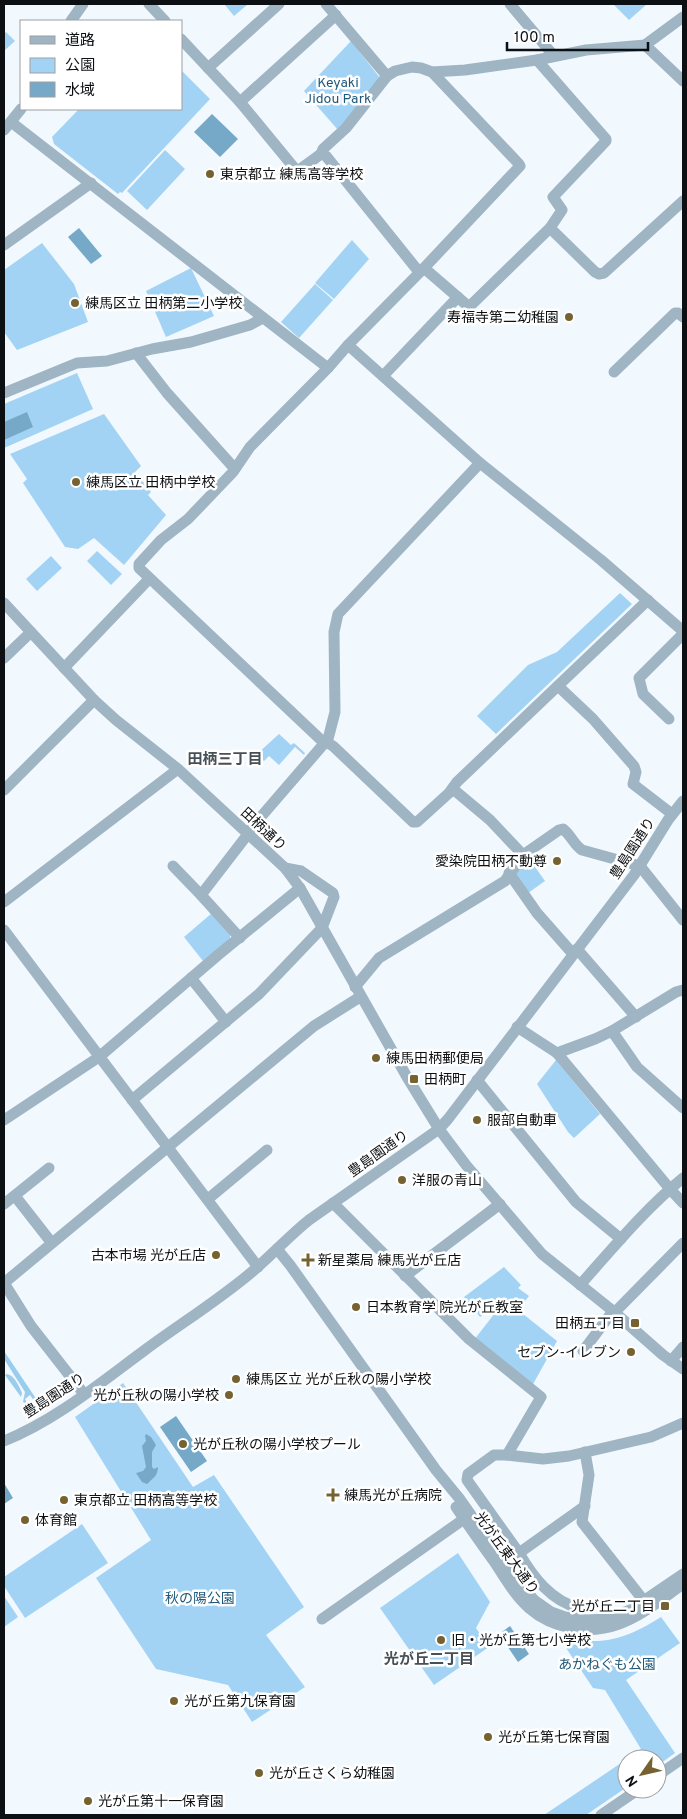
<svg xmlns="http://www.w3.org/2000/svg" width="687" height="1819" font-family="Overpass,'Noto Sans JP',sans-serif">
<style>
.green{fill:#a3d3f4}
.forest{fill:#9accee}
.water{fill:#76a8c8}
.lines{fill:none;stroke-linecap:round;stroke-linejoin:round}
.minor{stroke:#9fb5c4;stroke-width:11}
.poi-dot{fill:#766231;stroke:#fff;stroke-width:2}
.labels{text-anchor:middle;stroke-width:5;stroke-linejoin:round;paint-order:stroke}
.park-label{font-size:14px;fill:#1f587a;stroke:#fff}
.poi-label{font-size:14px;fill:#0d1013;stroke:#fff;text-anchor:start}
.street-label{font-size:14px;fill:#0d1013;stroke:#fff}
.neighbourhood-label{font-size:15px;font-weight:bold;fill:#475056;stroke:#fff}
</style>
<rect width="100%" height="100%" fill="#f1f9ff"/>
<g class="green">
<path d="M224 4H246L247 5 234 16Z"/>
<path d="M613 4H645L646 5 629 20Z"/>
<path d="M6 32 15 41 4 51V34Z"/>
<path d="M351 41 380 78 338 130 304 91Z"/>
<path d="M181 70 210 99 122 193 120 192 118 194 54 144 52 137 79 109H181Z"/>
<path d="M165 150 185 169 147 210 127 191Z"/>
<path d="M352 240 369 259 334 299 315 283Z"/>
<path d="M42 243 74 284 88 322 17 350 4 332V270Z"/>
<path d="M191 268 214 316 166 337 146 291Z"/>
<path d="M315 284 333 300 299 338 281 322Z"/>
<path d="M77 373 93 409 4 448V404Z"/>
<path d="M104 414 141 466 135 472 151 492 148 495 166 515 124 565 94 538 78 549 65 547 23 483 27 479 10 454Z"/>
<path d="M97 551 122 574 111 585 87 561Z"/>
<path d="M51 556 62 568 37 591 26 579Z"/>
<path d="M620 593 632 604 496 734 477 716 528 665 557 652Z"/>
<path d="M279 734 291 745 294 743 305 753 304 755 295 747 279 765 269 756 264 761 257 754Z"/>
<path d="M528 857 545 881 528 893 514 872Z"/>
<path d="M212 913 230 934V939L203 961 184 937Z"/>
<path d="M556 1060 600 1114 574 1138 568 1132 537 1084Z"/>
<path d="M504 1267 521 1285 518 1288 529 1296 518 1310 557 1341 532 1386 474 1340 505 1300 504 1299 480 1317 464 1297Z"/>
<path d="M123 1383 193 1487 214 1475 304 1607 266 1635 305 1687 252 1722 228 1685 156 1669 96 1578 151 1540 75 1417Z"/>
<path d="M82 1524 108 1563 25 1618 4 1586V1577Z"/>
<path d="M458 1553 490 1602 476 1628 489 1647 434 1685 380 1608Z"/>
<path d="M4 1596 18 1617 4 1627Z"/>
<path d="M661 1617 680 1643 626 1680 675 1753 657 1766V1759H627L641 1749 605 1690 593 1688 560 1639V1635C570 1637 581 1640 591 1641 617 1642 641 1630 661 1617Z"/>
<path d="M627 1759V1787L586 1815H544Z"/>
</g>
<g class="forest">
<path d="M4 1351 41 1406 39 1408 30 1395 25 1399 28 1405 23 1402 25 1392 4 1359Z"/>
<path d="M7 1374C15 1376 19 1386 22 1393L21 1397 5 1375Z"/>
</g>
<g class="water">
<path d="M212 114 238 139 220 157 194 132Z"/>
<path d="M79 228 102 256 91 264 68 237Z"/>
<path d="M27 412 33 427 4 440V422Z"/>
<path d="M176 1416 207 1461 191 1472 160 1427Z"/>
<path d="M146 1434 151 1437 156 1445 152 1452V1467L154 1469 158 1467C158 1476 153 1478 147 1484L142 1482 136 1473 143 1471 146 1467 142 1446 146 1441 145 1436Z"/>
<path d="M4 1483 13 1498 4 1504Z"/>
<path d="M510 1626 529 1654 518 1662 499 1634Z"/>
</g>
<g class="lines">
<g class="minor">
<path d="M149 4 165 21"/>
<path d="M326 4 387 76 395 71 412 67 421 68 432 72 465 70 537 60 586 50 645 45 683 17"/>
<path d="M510 4 554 56"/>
<path d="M71 21 83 4"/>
<path d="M181 39 240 102 296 170H299L321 154 326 156 419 272"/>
<path d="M645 45 683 81"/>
<path d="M208 68 279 4"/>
<path d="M240 102 336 15"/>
<path d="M11 122 328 368 348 345 480 463 601 560 683 631"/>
<path d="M4 130 21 109"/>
<path d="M321 154 323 149 346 128 387 76"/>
<path d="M550 228 595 272 599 274 604 273 683 201"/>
<path d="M4 245 91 183"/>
<path d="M424 268 468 306H470L550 228 562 210 553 197 606 141V139L537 60"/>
<path d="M348 345 424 268 520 166 519 164 432 72"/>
<path d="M136 353 167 393 235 469"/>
<path d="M328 368 250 447 233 472 188 519 161 540 139 564V568L320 739 333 746 413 822H417L449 793 457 782 648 600"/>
<path d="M614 372 675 313H678L683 317"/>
<path d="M383 376 458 297"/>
<path d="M4 393 77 363 107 361 152 349 191 342 250 325 263 318"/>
<path d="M4 603 94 700 116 720 178 769 285 868 300 888 407 1077 439 1129 466 1165 542 1254 613 1311 663 1355 683 1369"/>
<path d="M4 658 31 632"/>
<path d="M64 668 149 579"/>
<path d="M558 686 593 719 634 766 636 772 633 784 672 814"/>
<path d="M669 719 643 694 639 678 683 634"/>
<path d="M453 789 490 820 523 855"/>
<path d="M4 790 94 700"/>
<path d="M247 833 328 739 335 712 334 632 338 614 480 463"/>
<path d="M173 866 201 895"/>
<path d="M509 873 537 913 573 954"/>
<path d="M4 902 178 769"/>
<path d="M4 930 258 1267"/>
<path d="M240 938 201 895 248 834"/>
<path d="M577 949 636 1017"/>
<path d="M191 978 226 1022"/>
<path d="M355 987 379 958 505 881 523 855 559 830 563 829C571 835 574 845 582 850L640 866 683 920"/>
<path d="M517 1027 557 1053 670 1189 683 1203"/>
<path d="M612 1031 637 1067 683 1108"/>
<path d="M557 1053 595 1039 612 1031 676 992 683 990"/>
<path d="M477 1080 576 1202 621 1239"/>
<path d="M132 1100 259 994 322 928 334 897 333 893 301 871 285 868"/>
<path d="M4 1120 99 1057 218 955 300 888"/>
<path d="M15 1196 51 1242"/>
<path d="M208 1199 267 1150"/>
<path d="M333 1203 469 1339 541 1397 507 1455"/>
<path d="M4 1204 49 1168"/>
<path d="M277 1249 290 1265 436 1470 459 1498 519 1583 534 1600 551 1612 565 1617 586 1620 607 1619 630 1610 683 1574"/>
<path d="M405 1276 500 1204"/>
<path d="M4 1283 314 1026 360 997"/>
<path d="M4 1283 31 1326 84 1394"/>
<path d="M580 1285C613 1248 645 1209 683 1178"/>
<path d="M615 1312 683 1243"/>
<path d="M583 1351 613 1311"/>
<path d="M671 1361 683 1347"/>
<path d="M4 1441C56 1420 100 1383 145 1350 180 1324 219 1300 253 1271 272 1255 289 1236 309 1220L439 1129 448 1119 634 875 668 820 683 801"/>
<path d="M585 1452 589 1475 582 1522 644 1601"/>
<path d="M585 1506 519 1553 467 1480 468 1474 494 1455H507L543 1459 569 1456 651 1437 683 1423"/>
<path d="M456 1507C468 1525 480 1542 493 1560 504 1576 514 1595 529 1608 553 1629 589 1635 619 1624 642 1616 663 1598 683 1584"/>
<path d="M519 1553C533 1577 551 1601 579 1608"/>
<path d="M322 1619 464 1519"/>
<path d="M657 1776 683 1758"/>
<path d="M601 1815 639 1789"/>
</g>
</g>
<g class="poi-dot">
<circle cx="210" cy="174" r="5"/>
<circle cx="75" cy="303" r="5"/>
<circle cx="569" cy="317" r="5"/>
<circle cx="76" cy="482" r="5"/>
<circle cx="557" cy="861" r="5"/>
<circle cx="376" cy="1058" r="5"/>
<rect x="409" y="1074" width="10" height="10" rx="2.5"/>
<circle cx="477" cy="1120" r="5"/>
<circle cx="402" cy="1180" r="5"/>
<circle cx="216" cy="1255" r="5"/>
<path d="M305.5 1252.5h5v5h5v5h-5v5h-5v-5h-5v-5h5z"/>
<circle cx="356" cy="1307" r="5"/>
<rect x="630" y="1318" width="10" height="10" rx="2.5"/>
<circle cx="631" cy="1352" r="5"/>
<circle cx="236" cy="1379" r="5"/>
<circle cx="229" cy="1395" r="5"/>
<circle cx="183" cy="1444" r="5"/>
<path d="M330.5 1487.5h5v5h5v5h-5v5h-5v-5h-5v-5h5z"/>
<circle cx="64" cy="1500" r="5"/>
<circle cx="25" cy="1520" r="5"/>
<rect x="660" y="1601" width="10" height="10" rx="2.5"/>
<circle cx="441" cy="1640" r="5"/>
<circle cx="174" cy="1701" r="5"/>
<circle cx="488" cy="1737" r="5"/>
<circle cx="259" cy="1773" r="5"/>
<circle cx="88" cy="1801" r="5"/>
</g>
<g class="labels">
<g class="park-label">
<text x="338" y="87">Keyaki<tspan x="338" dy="16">Jidou Park</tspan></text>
<text x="200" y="1603">秋の陽公園</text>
<text x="607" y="1669">あかねぐも公園</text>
</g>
<g class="poi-label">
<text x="220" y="179">東京都立 練馬高等学校</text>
<text x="85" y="308">練馬区立 田柄第二小学校</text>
<text x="559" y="322" text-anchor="end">寿福寺第二幼稚園</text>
<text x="86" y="487">練馬区立 田柄中学校</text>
<text x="547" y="866" text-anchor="end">愛染院田柄不動尊</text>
<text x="386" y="1063">練馬田柄郵便局</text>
<text x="424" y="1084">田柄町</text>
<text x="487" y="1125">服部自動車</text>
<text x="412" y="1185">洋服の青山</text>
<text x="206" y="1260" text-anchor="end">古本市場 光が丘店</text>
<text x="318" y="1265">新星薬局 練馬光が丘店</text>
<text x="366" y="1312">日本教育学 院光が丘教室</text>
<text x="625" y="1328" text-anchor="end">田柄五丁目</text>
<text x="621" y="1357" text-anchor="end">セブン-イレブン</text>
<text x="246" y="1384">練馬区立 光が丘秋の陽小学校</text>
<text x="219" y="1400" text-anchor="end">光が丘秋の陽小学校</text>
<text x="193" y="1449">光が丘秋の陽小学校プール</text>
<text x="344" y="1500">練馬光が丘病院</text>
<text x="74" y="1505">東京都立 田柄高等学校</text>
<text x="35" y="1525">体育館</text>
<text x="655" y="1611" text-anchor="end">光が丘二丁目</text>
<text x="451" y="1645">旧・光が丘第七小学校</text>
<text x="184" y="1706">光が丘第九保育園</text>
<text x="498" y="1742">光が丘第七保育園</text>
<text x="269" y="1778">光が丘さくら幼稚園</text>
<text x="98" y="1806">光が丘第十一保育園</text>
</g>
<g class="street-label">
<text transform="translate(264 829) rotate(43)" y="5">田柄通り</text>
<text transform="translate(632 848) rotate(-57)" y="5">豊島園通り</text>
<text transform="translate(378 1153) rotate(-35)" y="5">豊島園通り</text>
<text transform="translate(54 1395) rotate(-33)" y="5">豊島園通り</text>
<text transform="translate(507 1553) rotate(54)" y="5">光が丘東大通り</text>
</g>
<g class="neighbourhood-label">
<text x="225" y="764">田柄三丁目</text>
<text x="429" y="1664">光が丘二丁目</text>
</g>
</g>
<rect width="687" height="1819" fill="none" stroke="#0d1013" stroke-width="10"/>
<rect x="20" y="20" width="162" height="90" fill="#ffffff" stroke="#9e9fa1"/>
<rect x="30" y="36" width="25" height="8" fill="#9fb5c4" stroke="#9e9fa1"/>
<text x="65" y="45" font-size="15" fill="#0d1013">道路</text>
<rect x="30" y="58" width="25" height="15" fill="#a3d3f4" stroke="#9e9fa1"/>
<text x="65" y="70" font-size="15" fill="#0d1013">公園</text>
<rect x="30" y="82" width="25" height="15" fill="#76a8c8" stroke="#9e9fa1"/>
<text x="65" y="95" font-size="15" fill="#0d1013">水域</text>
<g transform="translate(642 1774) rotate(236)"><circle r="24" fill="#ffffff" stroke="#9e9fa1"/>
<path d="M0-4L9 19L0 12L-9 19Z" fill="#766231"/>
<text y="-8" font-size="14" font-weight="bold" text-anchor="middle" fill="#0d1013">N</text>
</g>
<path d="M507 42v8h141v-8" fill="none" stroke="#0d1013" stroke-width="2.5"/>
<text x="514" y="42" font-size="15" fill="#0d1013" stroke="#ffffff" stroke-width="4" paint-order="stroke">100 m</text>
</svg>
